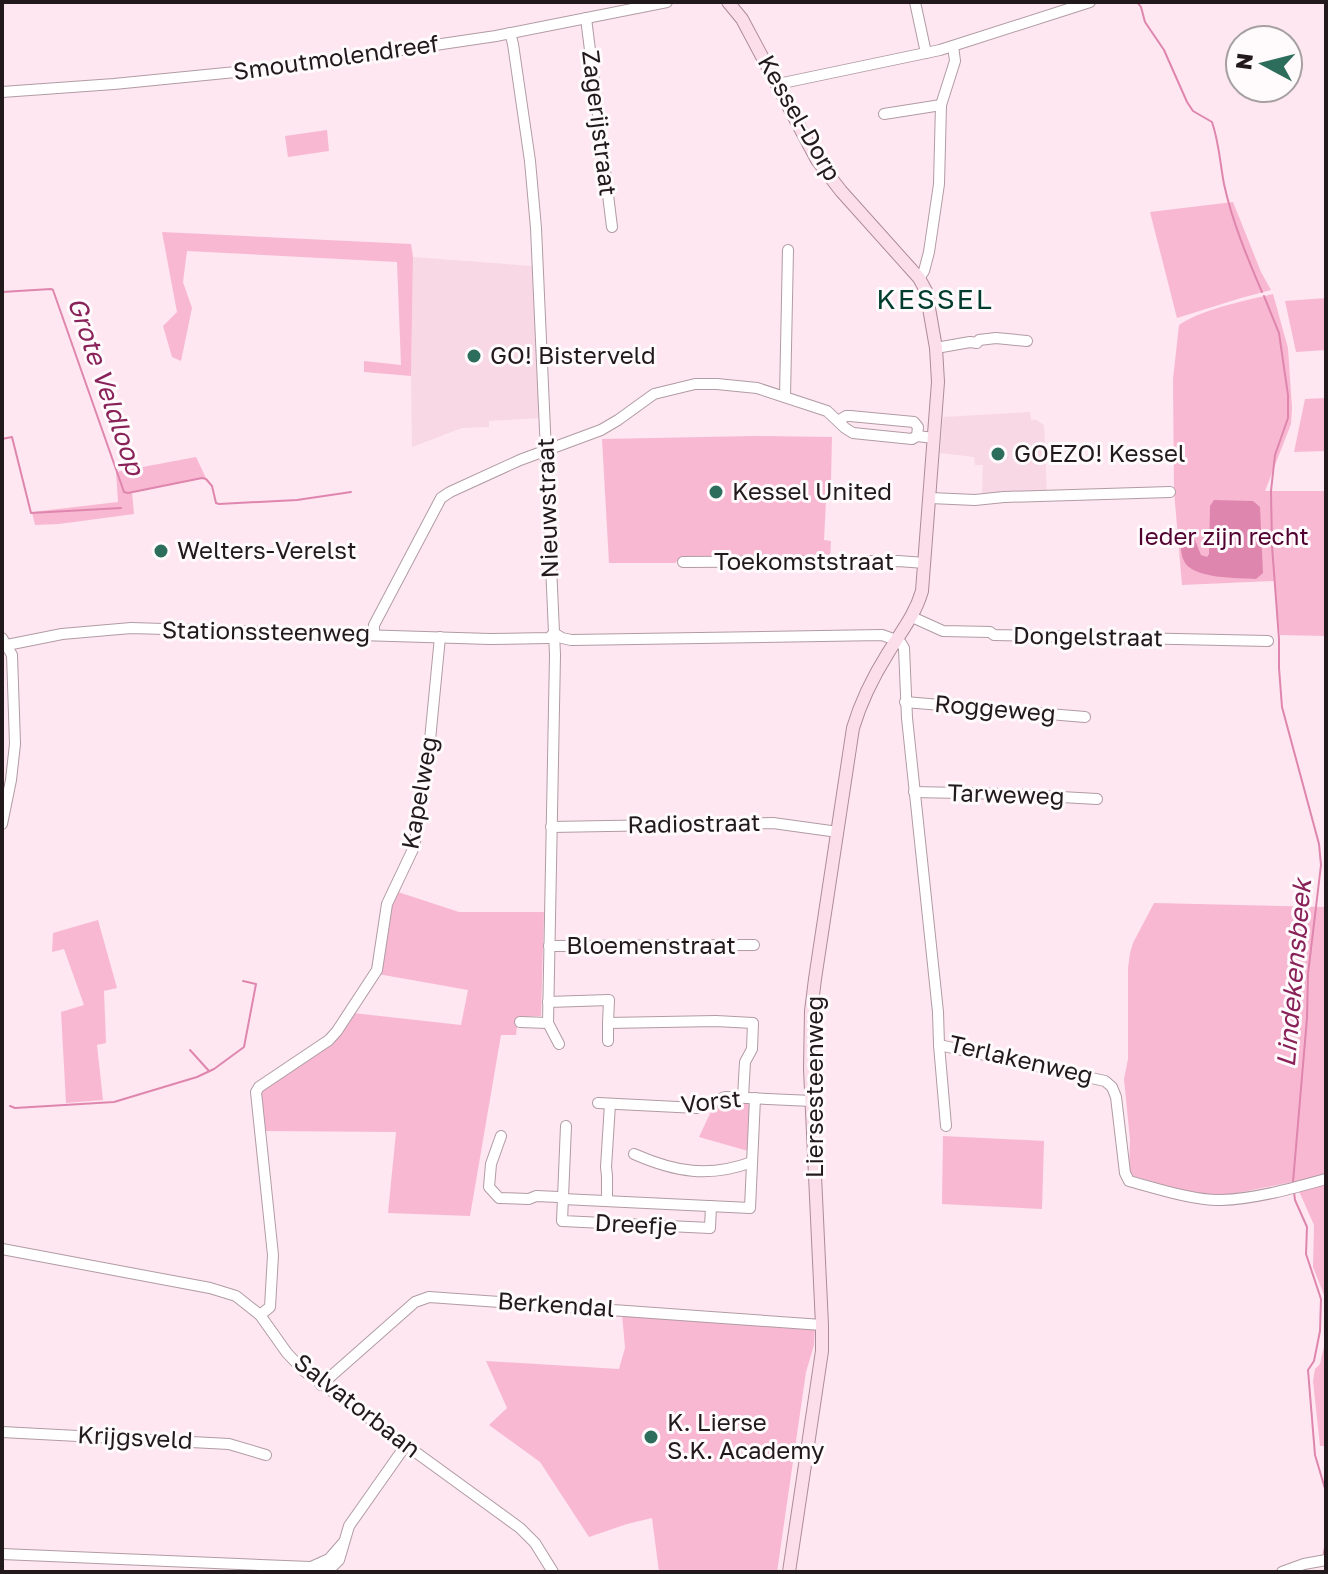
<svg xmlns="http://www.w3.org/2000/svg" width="1328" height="1574" font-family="'Golos Text',sans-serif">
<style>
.built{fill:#f7d8e4}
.green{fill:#f8b8d2}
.water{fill:#df86ae}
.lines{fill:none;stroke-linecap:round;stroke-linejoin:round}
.stream{stroke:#df86ae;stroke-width:2}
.minor-casing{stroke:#b19ba4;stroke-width:12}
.major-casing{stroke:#ad8b98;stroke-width:14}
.minor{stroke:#fff;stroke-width:10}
.major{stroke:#fbdee9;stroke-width:12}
.poi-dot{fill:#2d6d5b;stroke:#fffafc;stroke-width:3}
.labels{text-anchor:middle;stroke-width:6;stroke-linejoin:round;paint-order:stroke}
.street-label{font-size:24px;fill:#21191c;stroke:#fffafc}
.poi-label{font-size:24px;fill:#21191c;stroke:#fffafc;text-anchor:start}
.park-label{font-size:24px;fill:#510030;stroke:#fffafc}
.water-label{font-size:26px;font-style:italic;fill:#892259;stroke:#fffafc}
.quarter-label{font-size:28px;letter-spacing:2px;fill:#023c2f;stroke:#fffafc}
</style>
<rect width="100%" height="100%" fill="#fee7f0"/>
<g class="built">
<path d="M413 257 532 266 541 418 489 421V427L462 428 412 447 411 376Z"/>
<path d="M1030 412 1031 420H1036L1044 425 1047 493 982 495 983 465H975L974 457 940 453 943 417Z"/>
</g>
<g class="green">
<path d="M327 130 329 151 288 157 285 136Z"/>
<path d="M1233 202 1261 272 1271 290 1241 298 1177 318 1150 212Z"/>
<path d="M162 232 411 244 413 257 411 376 364 372V361L401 365 397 262 187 251 183 282 192 308 181 361 172 357 163 326 177 312Z"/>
<path d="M1273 294 1288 348 1292 408 1291 424 1265 491H1326V636L1280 635 1274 581 1182 585 1174 491 1173 379 1179 325C1200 310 1247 300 1273 294Z"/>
<path d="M1326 298V350L1296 352 1285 301Z"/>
<path d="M1326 398V451L1294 452 1305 399Z"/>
<path d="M754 436 832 437 831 481H827L824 540 831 541 830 560H678L675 563H609L602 439Z"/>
<path d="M196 457 206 478 132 492 134 514 59 524 35 525 32 512 118 502 116 472Z"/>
<path d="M395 891 459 912H544L541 1016 518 1017 516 1035H501L470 1216 388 1213 396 1132 264 1131 260 1100 262 1091 297 1067 353 1013 461 1025 468 990 378 974 385 952 386 933Z"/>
<path d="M1154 903 1326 907V1175L1218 1197 1200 1195 1133 1176 1129 1170 1130 1140 1124 1079 1128 1059V968L1130 953 1133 943Z"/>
<path d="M98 920 117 988 104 991 106 1043 97 1045 103 1100 66 1103 61 1012 84 1005 64 949 52 952 53 933Z"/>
<path d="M725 1101 746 1103 749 1105 748 1151 699 1137 714 1105Z"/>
<path d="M943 1136 1044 1141 1042 1209 942 1204Z"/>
<path d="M1326 1181V1300L1313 1267 1314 1225 1298 1189Z"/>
<path d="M622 1313 815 1328 814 1345 806 1372 777 1572H659L652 1518 627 1524 589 1537 540 1462 489 1425 507 1408 486 1361 619 1369 625 1348Z"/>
<path d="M1326 1318V1446H1320L1313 1381 1315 1369 1320 1364 1325 1342Z"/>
</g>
<path class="water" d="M1214 500 1253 501 1260 507 1263 573 1256 579C1239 578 1192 579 1184 561 1180 554 1181 543 1181 536L1193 535 1201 555 1207 557 1209 554 1210 506Z"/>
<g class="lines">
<g class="stream">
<path d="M1137 2 1141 7 1145 22 1164 50 1187 102 1193 111 1212 122C1219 142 1220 163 1224 184 1232 221 1247 257 1262 292"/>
<path d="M2 292 51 289 53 290 124 492 128 493 202 478 206 479 212 486 216 503 219 504 297 500 351 492"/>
<path d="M1264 296 1279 333 1288 395V418L1275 455 1271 491 1272 546 1279 639V668L1282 707 1319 844 1321 865 1308 974 1307 1018 1293 1182"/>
<path d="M2 439 12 437 31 513 121 508"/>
<path d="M190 1050 209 1071"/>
<path d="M10 1106 15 1108 114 1102 197 1077 214 1069 244 1047 256 984 243 981"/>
<path d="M1294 1192 1295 1200 1307 1227 1306 1254 1321 1299 1320 1331 1314 1361 1308 1370 1315 1455 1326 1492"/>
<path d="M1324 1553 1326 1542"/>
</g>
<g class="minor-casing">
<g id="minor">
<path d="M915 2 926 53"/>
<path d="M586 18 612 227"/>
<path d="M510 33 513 44 530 161 536 228 555 655 548 1023 559 1044"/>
<path d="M778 84 940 50 1090 2"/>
<path d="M2 92 114 84 286 67 496 36 667 2"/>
<path d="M884 114 941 105"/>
<path d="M919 278 924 271 929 252 939 184 941 105 955 61 953 46"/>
<path d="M936 348 970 342 977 343 979 340 996 338 1027 341"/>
<path d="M785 397 788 250"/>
<path d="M838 421 846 416H850L914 422 918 427 917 436"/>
<path d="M930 498 975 500 1004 497 1170 492"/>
<path d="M683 562 898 561 925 563"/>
<path d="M912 617 943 631 990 632 994 635 1268 641"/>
<path d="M554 633 562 638 571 640 882 635 896 640 901 643 904 648 907 718 938 1012 939 1045 1105 1081 1112 1087 1116 1097 1125 1173 1129 1181C1155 1188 1195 1201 1221 1200 1255 1199 1294 1188 1326 1179"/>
<path d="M374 634V625L441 498 450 492 520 460 601 430 618 420 654 394 695 384H717L757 388 827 411 845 428 853 433 912 439 917 436 934 438"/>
<path d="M2 638 12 655 15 744 11 780 2 824"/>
<path d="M2 646 62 634 131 628 490 639 549 638 554 633"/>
<path d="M905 702 1085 717"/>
<path d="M914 792 1006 794 1097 799"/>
<path d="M551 827 773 823 838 832"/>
<path d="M549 946 754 945"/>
<path d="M548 1002 609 1000 608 1023 716 1021 753 1023 752 1049 745 1062 743 1097"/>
<path d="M520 1022 548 1023"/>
<path d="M608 1041V1023"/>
<path d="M939 1045 946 1126"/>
<path d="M598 1103 697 1108 725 1097 812 1101"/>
<path d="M566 1126 562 1221 710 1228 711 1206"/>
<path d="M501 1136 491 1164 489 1187 499 1198 529 1199 536 1196 559 1197 563 1199 750 1208 755 1098"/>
<path d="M634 1154C675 1172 709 1178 752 1162"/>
<path d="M607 1201V1176L606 1167 610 1104"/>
<path d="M2 1249 210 1288 236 1296 260 1315 287 1353 304 1371 520 1528 535 1543 553 1572"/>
<path d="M260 1315 270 1307 273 1255 256 1092 259 1087 329 1040 337 1031 377 970 387 904 414 847 430 740 440 637"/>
<path d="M321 1385 415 1302 429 1297 822 1325"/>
<path d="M2 1432 229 1444 266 1455"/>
<path d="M2 1554 310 1567 324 1570 332 1567 339 1560 349 1526 406 1445"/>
<path d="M311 1567 329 1559 343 1543"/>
<path d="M1282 1572 1304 1564 1326 1560"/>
</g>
</g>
<g class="major-casing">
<path id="major" d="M728 2 742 19 817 160 841 191 919 278 926 291 936 348 938 382 922 591C915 615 901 632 888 653 873 677 861 701 853 728L815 979 811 1011 810 1069 822 1325V1351L789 1572"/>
</g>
<use href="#minor" class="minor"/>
<use href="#major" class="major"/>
</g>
<g class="poi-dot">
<circle cx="474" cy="356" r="8"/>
<circle cx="998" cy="454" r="8"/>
<circle cx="716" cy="492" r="8"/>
<circle cx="161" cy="551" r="8"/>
<circle cx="651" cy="1437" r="8"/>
</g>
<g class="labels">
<g class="street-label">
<text transform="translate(336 58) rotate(-8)" y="8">Smoutmolendreef</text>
<text transform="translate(799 118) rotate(60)" y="8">Kessel-Dorp</text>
<text transform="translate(599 123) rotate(83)" y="8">Zagerijstraat</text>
<text transform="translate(548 508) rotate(-92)" y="8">Nieuwstraat</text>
<text x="804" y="570">Toekomststraat</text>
<text transform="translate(266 632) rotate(1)" y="8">Stationssteenweg</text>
<text transform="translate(1088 637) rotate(1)" y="8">Dongelstraat</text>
<text transform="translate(995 709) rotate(5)" y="8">Roggeweg</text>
<text transform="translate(420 793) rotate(-80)" y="8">Kapelweg</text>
<text transform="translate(1006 795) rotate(2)" y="8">Tarweweg</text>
<text transform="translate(694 824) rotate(-1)" y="8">Radiostraat</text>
<text x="651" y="954">Bloemenstraat</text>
<text transform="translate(1021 1060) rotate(13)" y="8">Terlakenweg</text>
<text transform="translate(815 1087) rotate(-90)" y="8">Liersesteenweg</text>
<text transform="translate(711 1102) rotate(-6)" y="8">Vorst</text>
<text transform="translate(636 1225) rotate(3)" y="8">Dreefje</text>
<text transform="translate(556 1305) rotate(4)" y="8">Berkendal</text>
<text transform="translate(357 1406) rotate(38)" y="8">Salvatorbaan</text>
<text transform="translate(135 1438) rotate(3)" y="8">Krijgsveld</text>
</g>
<g class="poi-label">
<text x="490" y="364">GO! Bisterveld</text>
<text x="1014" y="462">GOEZO! Kessel</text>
<text x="732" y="500">Kessel United</text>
<text x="177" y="559">Welters-Verelst</text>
<text x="667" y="1431">K. Lierse<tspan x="667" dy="28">S.K. Academy</tspan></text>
</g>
<g class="park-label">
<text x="1223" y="545">Ieder zijn recht</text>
</g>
<g class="water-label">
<text transform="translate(106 386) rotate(71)" y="9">Grote Veldloop</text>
<text transform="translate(1294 973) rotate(-85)" y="9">Lindekensbeek</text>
</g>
<g class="quarter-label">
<text x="935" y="309">KESSEL</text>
</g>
</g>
<rect width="1328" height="1574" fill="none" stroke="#21191c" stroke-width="8"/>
<g transform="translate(1264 64) rotate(277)"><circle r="38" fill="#fffafc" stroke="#a6a0a2" stroke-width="2"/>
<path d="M0-6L14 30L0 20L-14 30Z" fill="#2d6d5b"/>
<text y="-12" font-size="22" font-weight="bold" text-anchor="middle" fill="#21191c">N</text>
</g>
</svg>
